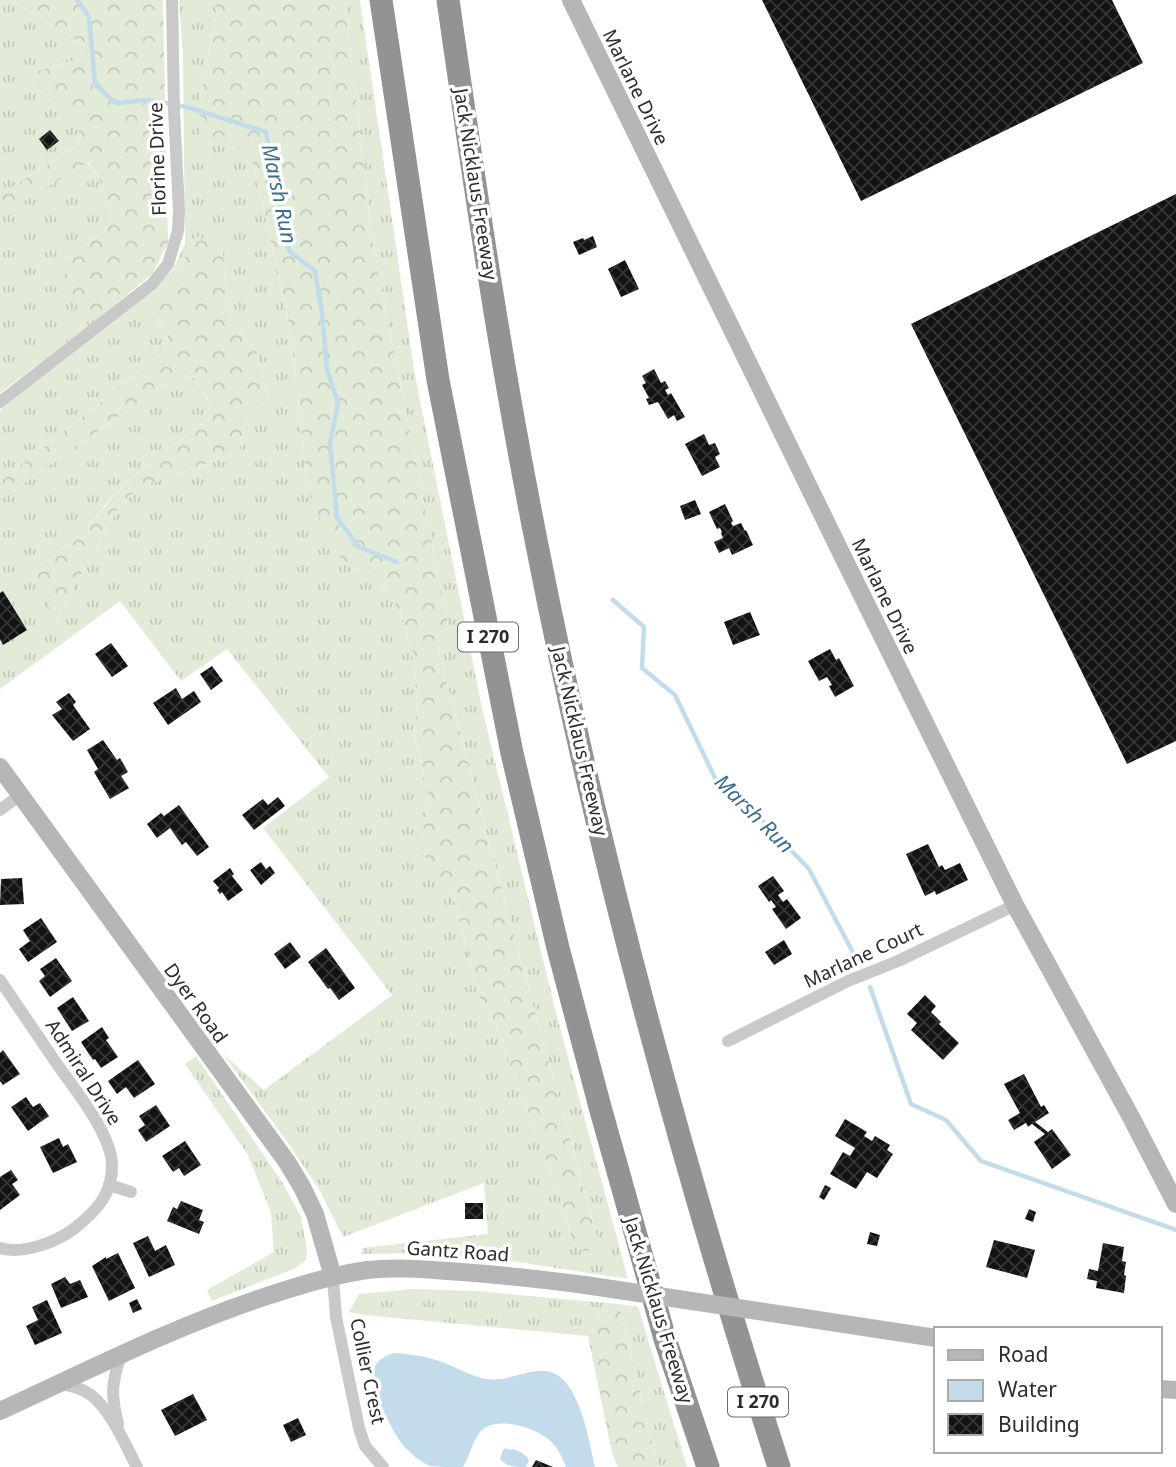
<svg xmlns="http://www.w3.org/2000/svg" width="1176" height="1467" font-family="'Noto Sans',sans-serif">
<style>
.grass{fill:url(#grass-tufts)}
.forest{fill:url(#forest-crowns)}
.water{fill:#c3dceb}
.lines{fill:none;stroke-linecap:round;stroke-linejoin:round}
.stream{stroke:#c3dceb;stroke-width:4.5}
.building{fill:url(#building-cross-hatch)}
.street{stroke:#c9c9c9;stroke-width:12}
.secondary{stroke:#b6b6b6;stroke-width:18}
.highway{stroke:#939393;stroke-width:23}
.secondary-bridge{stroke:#b6b6b6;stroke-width:18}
.labels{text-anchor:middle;stroke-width:7;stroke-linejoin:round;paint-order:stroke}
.shield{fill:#fff;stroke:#6b6b6b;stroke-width:2}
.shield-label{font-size:18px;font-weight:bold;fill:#2c2c2c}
.street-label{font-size:19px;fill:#2c2c2c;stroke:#fff}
.water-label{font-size:21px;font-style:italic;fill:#396e8f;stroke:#fff}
</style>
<defs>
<pattern id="grass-tufts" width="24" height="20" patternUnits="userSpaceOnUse" patternTransform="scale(1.75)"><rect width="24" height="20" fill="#e2ead8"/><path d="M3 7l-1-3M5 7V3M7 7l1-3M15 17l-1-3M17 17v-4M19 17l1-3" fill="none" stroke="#c2c9ba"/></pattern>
<pattern id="forest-crowns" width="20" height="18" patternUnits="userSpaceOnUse" patternTransform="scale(1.75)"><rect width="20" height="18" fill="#e2ead8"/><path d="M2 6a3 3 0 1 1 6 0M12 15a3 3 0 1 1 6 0" fill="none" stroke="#c2c9ba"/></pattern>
<pattern id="building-cross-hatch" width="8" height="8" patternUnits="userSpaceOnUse" patternTransform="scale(1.75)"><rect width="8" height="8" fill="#131313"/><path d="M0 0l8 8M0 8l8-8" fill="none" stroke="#363636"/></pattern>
</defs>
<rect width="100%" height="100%" fill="#fff"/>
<g class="grass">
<path d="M179 0H213L217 12 200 100 249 149 259 188 290 328 308 490 350 567 375 575 400 611 412 652 418 711 413 727 429 801 421 840 452 893 479 997 495 1023 562 1202 573 1246 598 1240 512 929 435 638 448 625 372 240 345 0H360L414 370 482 708 554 1005 628 1279 492 1258 427 1253 362 1254V1248L488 1234 484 1183 343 1237 319 1189 288 1143 223 1054 264 1090 392 995 263 828 329 777 227 649 181 681 120 601 0 689V596L2 594 0 591V500L179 374 194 378 210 404V417L134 476 108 501 85 531 34 570 51 596 55 622 120 505 140 487 239 452 245 419 268 398 257 353 230 319 222 247 195 237 179 271 145 302 168 335 165 351 0 482V410L143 297 173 269 185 244 183 56Z"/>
<path d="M0 1 17 4 84 45 82 58 37 71 32 83 73 120 81 137 75 147 0 195Z"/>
<path d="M87 162 99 178 110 208 109 227 66 260 98 319 0 393V199L9 210Z"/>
<path d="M196 1056 282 1182 301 1217 307 1250 306 1260 294 1269 212 1301 207 1290 274 1252 271 1213 248 1155 185 1064Z"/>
<path d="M414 1289 476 1291 619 1304 638 1307 687 1467H658L619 1304 602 1312 588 1336 365 1315 349 1312 359 1294Z"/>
</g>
<g class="forest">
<path d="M0 0H163L168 243 152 274 98 319 81 311 64 285 66 260 109 227 110 208 99 178 88 162 9 210 0 199V195L75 147 81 137 73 120 32 83 37 71 82 58 84 45 17 4 0 1Z"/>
<path d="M213 0H345L372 240 448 625 435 638 512 929 598 1241 586 1253 573 1246 562 1202 495 1023 479 997 452 893 432 879 421 840 429 801 413 727 418 711 412 652 400 611 375 575 350 567 332 548 308 490 290 328 259 188 249 150 201 136 200 100 217 12Z"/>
<path d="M195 236 222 247 230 319 257 353 268 398 245 419 239 452 140 487 120 505 55 622 46 623 51 596 35 584 34 570 85 531 109 501 134 476 210 417V403L194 378 179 374 0 500V482L165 351 168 335 145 302 179 271Z"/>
<path d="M619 1304 658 1467H618L612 1453 588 1336 602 1312Z"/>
</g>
<g class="water">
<path d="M394 1353C410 1354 426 1356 442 1362 456 1367 472 1377 487 1379 508 1382 526 1369 546 1371 579 1374 589 1441 595 1467H566C562 1457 557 1446 548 1439 533 1427 496 1415 480 1432 472 1442 470 1456 463 1467 453 1467 439 1467 430 1466 419 1461 407 1451 400 1441 391 1428 369 1386 374 1370 376 1360 385 1356 394 1353Z"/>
<path d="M506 1448 510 1450 513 1449C519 1451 526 1454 529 1460L526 1467C514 1467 507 1467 500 1459L503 1450Z"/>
</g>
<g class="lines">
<g class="stream">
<path d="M77 0 89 17 95 84 115 103 148 100 187 107 266 132 289 251 315 271 322 312 327 370 338 403 330 443 337 518 359 547 397 562"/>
<path d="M613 600 644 627 642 668 675 695 716 780 758 816 809 869 859 964"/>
<path d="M870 987 911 1104 946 1120 981 1161 1176 1230"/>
</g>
</g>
<g class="building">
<path d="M762 0H1112L1143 63 861 201Z"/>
<path d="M50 130 59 141 47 150 39 139Z"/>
<path d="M1176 194V741L1127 764 911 324Z"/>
<path d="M593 236 597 247 579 255 573 242 583 238 584 240Z"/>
<path d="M625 260 639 289 621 297 608 269Z"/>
<path d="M654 369 661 383 665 381 669 388 665 390 668 395 671 393 685 417 677 421 674 415 668 419 658 402 649 405 646 399 649 398 642 385 646 383 642 376Z"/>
<path d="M704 434 709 445 715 443 720 454 715 457 720 467 702 476 685 444Z"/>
<path d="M695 500 701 514 685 520 680 506Z"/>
<path d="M725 504 733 521 731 523 733 526 741 523 745 531 746 530 753 545 732 555 729 548 719 553 714 542 723 538 721 533 722 532 720 528 717 529 709 512Z"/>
<path d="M3 591 27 630 3 645 0 639V593Z"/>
<path d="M750 612 760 635 733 645 724 622Z"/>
<path d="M111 643 128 666 112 677 95 654Z"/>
<path d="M830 649 836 660 839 658 854 686 835 697 829 686 832 685 827 677 819 681 808 661Z"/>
<path d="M212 666 223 681 211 690 200 674Z"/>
<path d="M176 688 182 699 194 691 201 702 168 725 153 703Z"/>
<path d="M69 693 76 702 73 705 90 729 73 741 52 715 62 709 56 702Z"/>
<path d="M103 740 117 760 120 758 128 772 121 776 129 788 110 799 94 772 98 769 87 750Z"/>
<path d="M278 797 285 806 254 830 242 815 263 799 268 805Z"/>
<path d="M179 805 209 847 197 856 186 842 182 845 170 828 157 838 147 824 161 813 164 816Z"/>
<path d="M928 844 939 867 942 865 945 870 960 863 968 880 936 895 935 891 925 896 906 854Z"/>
<path d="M261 862 266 869 270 866 275 873 261 885 250 870Z"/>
<path d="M230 868 234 874 232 876 243 890 228 901 222 892 220 894 217 890 219 888 213 881Z"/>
<path d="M773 876 784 891 778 895 783 902 787 899 801 918 786 929 772 909 776 907 771 900 769 902 758 886Z"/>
<path d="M22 878 24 904 0 905 1 879Z"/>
<path d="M41 918 57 942 28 962 19 949 30 941 23 930Z"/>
<path d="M784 940 792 954 774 965 765 952Z"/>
<path d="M290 942 301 957 285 969 274 954Z"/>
<path d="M326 948 355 988 339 1000 330 988 328 989 308 962Z"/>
<path d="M56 958 72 981 50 997 39 981 45 976 40 969Z"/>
<path d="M925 995 936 1006 931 1012 941 1022 939 1024 959 1043 943 1060 911 1030 917 1023 907 1014Z"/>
<path d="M73 997 89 1021 72 1031 57 1008Z"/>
<path d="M102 1027 109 1038 106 1040 118 1057 101 1068 95 1059 93 1060 81 1042Z"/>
<path d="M3 1050 20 1074 3 1085 0 1081V1053Z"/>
<path d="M138 1060 155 1084 134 1098 126 1087 117 1094 108 1081Z"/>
<path d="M1024 1074 1041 1107 1044 1105 1049 1113 1035 1122 1048 1132 1052 1129 1071 1155 1052 1169 1034 1142 1045 1134 1032 1124 1028 1127 1026 1123 1014 1130 1008 1120 1020 1113 1004 1084Z"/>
<path d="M26 1097 33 1107 40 1103 49 1116 28 1131 11 1107Z"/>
<path d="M156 1105 170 1126 146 1142 138 1130 145 1125 139 1116Z"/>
<path d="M845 1119 867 1132 864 1136 872 1141 875 1136 890 1145 887 1150 893 1154 877 1178 867 1172 856 1189 830 1174 843 1152 850 1156 855 1148 835 1136Z"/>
<path d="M59 1138 63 1147 68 1144 77 1162 53 1173 40 1147Z"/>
<path d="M185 1141 201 1165 184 1176 179 1168 173 1172 162 1156Z"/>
<path d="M11 1170 18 1180 12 1184 20 1195 0 1210V1177Z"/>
<path d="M825 1185 831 1188 824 1200 819 1197Z"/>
<path d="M181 1201 203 1210 199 1220 204 1222 199 1234 167 1221 173 1207 177 1209Z"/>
<rect x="465" y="1203" width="18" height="16"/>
<path d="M1029 1209 1036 1212 1033 1222 1025 1219Z"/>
<path d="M870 1232 880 1235 877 1246 867 1244Z"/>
<path d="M148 1236 155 1251 166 1245 175 1265 149 1277 133 1243Z"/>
<path d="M994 1240 1035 1250 1027 1278 986 1267Z"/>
<path d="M1103 1243 1124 1247 1122 1261 1126 1262 1124 1275 1126 1276 1124 1293 1096 1288 1097 1281 1087 1279 1089 1269 1098 1271Z"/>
<path d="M118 1253 135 1288 109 1301 92 1266 106 1257V1259Z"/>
<path d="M65 1277 70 1284 80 1280 88 1297 61 1308 51 1284Z"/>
<path d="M137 1299 142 1309 133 1313 129 1303Z"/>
<path d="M47 1300 62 1333 35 1345 26 1326 38 1320 32 1307Z"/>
<path d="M193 1394 207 1420 175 1436 161 1410Z"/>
<path d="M298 1418 306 1435 291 1442 283 1425Z"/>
<path d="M536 1460 553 1467H532Z"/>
</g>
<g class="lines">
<g class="street">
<path d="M0 402 152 284 168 264 178 231 179 211 174 110 172 0"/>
<path d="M0 810 20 795"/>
<path d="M0 980C19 1008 38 1036 57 1064 75 1090 112 1134 112 1166 112 1195 96 1211 75 1228 57 1242 22 1255 0 1248"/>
<path d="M728 1041 848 981 898 961 1015 905"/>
<path d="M109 1185 131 1192"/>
<path d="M333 1277 336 1317 359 1428 365 1446 383 1467"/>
<path d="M59 1384C71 1385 81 1388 91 1395 110 1409 126 1446 137 1467"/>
<path d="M118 1424C111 1395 111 1384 121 1355"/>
</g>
<g class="secondary">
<path d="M571 0 847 565 1015 905 1132 1119 1176 1204"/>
<path d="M0 767 287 1162 302 1187 315 1214 333 1277"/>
<path d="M798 1317 936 1338"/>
<path d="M1160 1389 1176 1390"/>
<path d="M0 1411C87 1371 173 1327 264 1297 298 1286 332 1275 367 1270 394 1267 421 1269 447 1271 494 1274 539 1279 585 1285"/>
</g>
<g class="highway">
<path d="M381 0 438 380 512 753 558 948 600 1107 665 1339 708 1467"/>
<path d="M448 0C474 182 501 365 537 545 598 857 682 1164 779 1467"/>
</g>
<path class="secondary-bridge" d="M585 1285 798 1317"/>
</g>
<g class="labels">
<g class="shield">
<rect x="458" y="622.5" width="60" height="29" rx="5"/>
<rect x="728" y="1387.5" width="60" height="29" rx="5"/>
</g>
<g class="shield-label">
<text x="488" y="643">I 270</text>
<text x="758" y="1408">I 270</text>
</g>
<g class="street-label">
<text transform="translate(636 87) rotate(64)" y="7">Marlane Drive</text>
<text transform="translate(157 159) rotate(-92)" y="7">Florine Drive</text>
<text transform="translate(476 184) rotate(81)" y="7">Jack Nicklaus Freeway</text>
<text transform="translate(885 596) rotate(64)" y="7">Marlane Drive</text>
<text transform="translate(580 741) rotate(77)" y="7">Jack Nicklaus Freeway</text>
<text transform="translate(863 955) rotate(-25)" y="7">Marlane Court</text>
<text transform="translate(196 1003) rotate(54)" y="7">Dyer Road</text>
<text transform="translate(84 1072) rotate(57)" y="7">Admiral Drive</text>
<text transform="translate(458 1251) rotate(4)" y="7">Gantz Road</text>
<text transform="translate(659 1310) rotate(73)" y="7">Jack Nicklaus Freeway</text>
<text transform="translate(368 1371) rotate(78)" y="7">Collier Crest</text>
</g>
<g class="water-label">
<text transform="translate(279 194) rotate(78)" y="7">Marsh Run</text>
<text transform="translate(754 814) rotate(45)" y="7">Marsh Run</text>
</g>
</g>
<rect x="934" y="1327" width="228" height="126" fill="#ffffff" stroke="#ababab" stroke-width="2"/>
<rect x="948" y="1350" width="35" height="10" fill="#b6b6b6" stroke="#ababab" stroke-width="2"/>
<text x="998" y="1362" font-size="21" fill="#2c2c2c">Road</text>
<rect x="948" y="1380" width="35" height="21" fill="#c3dceb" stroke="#ababab" stroke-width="2"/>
<text x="998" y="1397" font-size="21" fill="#2c2c2c">Water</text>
<rect x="948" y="1414" width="35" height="21" fill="url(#building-cross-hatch)" stroke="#ababab" stroke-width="2"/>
<text x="998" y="1432" font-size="21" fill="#2c2c2c">Building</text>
</svg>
